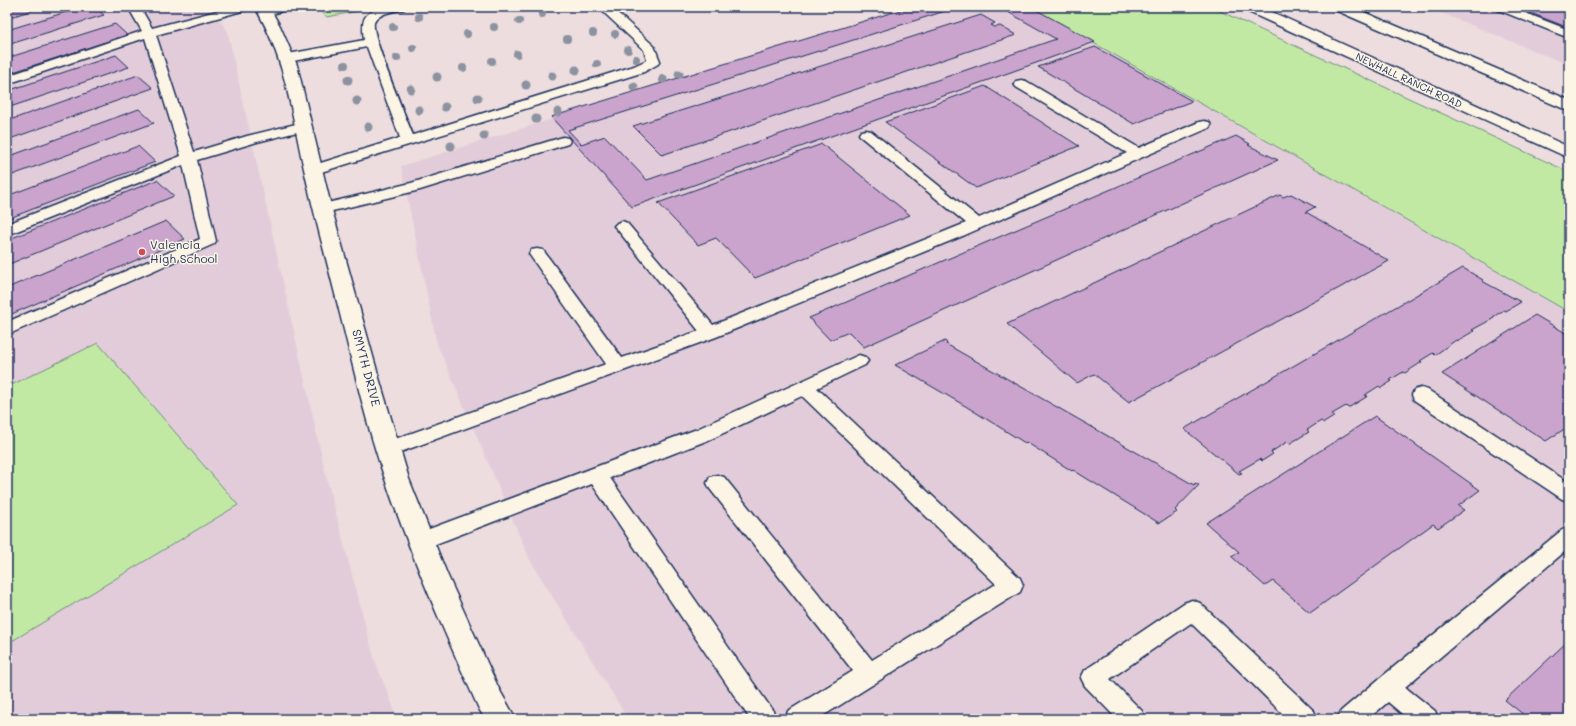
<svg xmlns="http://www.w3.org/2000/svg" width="1576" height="726" font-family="Mali,sans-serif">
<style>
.built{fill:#e2ccd9}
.green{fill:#c2e9a4;stroke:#6e8c81}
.building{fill:#caa4cc;stroke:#1b2f5e}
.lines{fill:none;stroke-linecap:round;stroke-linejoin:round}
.service-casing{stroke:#1b2f5e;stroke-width:3}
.tertiary-casing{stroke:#1b2f5e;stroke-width:3}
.primary-casing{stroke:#1b2f5e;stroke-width:3}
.service{fill:#fcf5e5;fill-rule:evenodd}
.tertiary{fill:#fcf5e5;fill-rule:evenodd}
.primary{fill:#fcf5e5;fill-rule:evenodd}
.tree{fill:#8c929f}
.poi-dot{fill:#d1495b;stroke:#fcf5e5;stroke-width:1.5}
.labels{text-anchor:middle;stroke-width:3;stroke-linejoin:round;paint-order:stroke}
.far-street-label{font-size:10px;fill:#1b2f5e;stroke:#fcf5e5}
.poi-label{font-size:12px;fill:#1b2f5e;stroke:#fcf5e5;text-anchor:start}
.street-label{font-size:12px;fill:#1b2f5e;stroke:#fcf5e5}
</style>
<rect width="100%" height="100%" fill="#edddde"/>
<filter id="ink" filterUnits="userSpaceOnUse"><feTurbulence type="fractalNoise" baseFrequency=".025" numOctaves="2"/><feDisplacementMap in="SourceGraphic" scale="8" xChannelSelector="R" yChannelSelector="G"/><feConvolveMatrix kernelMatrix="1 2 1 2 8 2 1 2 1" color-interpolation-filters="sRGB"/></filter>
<g filter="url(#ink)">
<g class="built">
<path d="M7 7H207L227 29 326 476 374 658 398 719H7Z"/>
<path d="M911 7H1030L1569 312V719H628L530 560 437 344 401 166Z"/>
<path d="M1427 7H1569V65Z"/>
</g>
<g class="green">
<path d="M316 7H362L364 10 327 17Z"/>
<path d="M1030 7H1211L1569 172V312Z"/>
<path d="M98 343 238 505 7 644V387Z"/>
</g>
<g class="building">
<path d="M7 7H43L7 18Z"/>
<path d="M83 7H95L104 15 7 45V30Z"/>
<path d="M910 7H958L568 130 581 144 605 136 647 180 1056 39 999 7H1031L1095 42 632 207 551 117Z"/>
<path d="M1515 7H1569V28Z"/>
<path d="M981 15 995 23 991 25 995 27 1000 26 1016 35 662 155 633 126Z"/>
<path d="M115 24 127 35 7 74V58Z"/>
<path d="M1095 47 1192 101 1134 124 1038 67Z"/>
<path d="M116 55 129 67 7 108V91Z"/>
<path d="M138 75 153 88 7 140V121Z"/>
<path d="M985 86 1079 146 976 188 885 122Z"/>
<path d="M139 109 154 123 7 177V157Z"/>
<path d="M1236 136 1250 144 1248 145 1278 160 864 347 849 332 830 340 809 318Z"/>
<path d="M822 144 910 215 755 278 716 238 698 245 658 203Z"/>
<path d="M138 146 155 162 7 219V196Z"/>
<path d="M157 180 174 196 7 265V240Z"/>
<path d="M1291 194 1315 207 1306 212 1389 261 1129 402 1094 374 1077 383 1007 324 1280 195 1283 197Z"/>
<path d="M166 221 185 239 7 316V288Z"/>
<path d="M1463 268 1483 280 1482 281 1521 302 1506 311 1504 310 1493 317 1494 318 1472 330 1474 331 1457 341 1456 340 1435 355 1433 353 1420 361 1422 362 1405 373 1403 372 1390 380 1392 381 1381 388 1379 386 1365 395 1368 396 1348 408 1346 406 1332 414 1335 416 1324 423 1321 421 1307 430 1309 432 1289 444 1287 442 1271 452 1273 454 1262 461 1260 459 1239 471 1242 473 1239 474 1184 429Z"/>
<path d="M1535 315 1569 335V426L1546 441 1442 374Z"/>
<path d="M945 341 947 343 946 344 1194 485 1195 483 1199 485 1175 510 1177 512 1159 523 1073 470 1072 471 1026 442 1025 443 967 407 895 365Z"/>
<path d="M1375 416 1480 490 1458 506 1464 510 1438 528 1433 524 1310 613 1273 581 1265 586 1231 556 1239 552 1206 523Z"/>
<path d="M1569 640V719H1529L1505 700Z"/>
</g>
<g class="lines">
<g class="service-casing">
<g id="service">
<path d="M128 7H140L152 28 232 7H251L249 9 156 35 194 152 247 136 304 122 309 123 311 126 309 129 257 142 197 160 216 241 214 244 7 335V322L200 239 183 165 7 235V224L181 156 145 38 7 84V76L142 31Z"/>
<path d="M270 7H288C283 12 269 16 262 14L260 12 262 10Z"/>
<path d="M385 7H406L404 9C396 11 377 13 374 23 371 36 406 117 413 135L634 66 647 60 644 50 598 7H611L654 46 660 61 658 64 644 72 318 173 313 174 308 173 306 170 308 167 400 138 367 47 288 62 284 61 282 58 284 55 288 54 364 40C361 19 363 12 385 7Z"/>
<path d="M1494 7H1510L1569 30V38L1496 9Z"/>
<path d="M1021 80 1026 81 1139 148 1199 122 1204 121 1209 122 1211 125 1209 128 965 235 716 337 395 454 388 456 381 454 378 449 381 444 606 364 529 254 531 250 537 249 543 250 622 358 699 331 617 229 614 226 617 223 622 221 627 223 713 325 966 223 861 137 859 134 861 131 866 130 871 131 979 218 1127 153 1016 87 1014 84 1016 81Z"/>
<path d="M563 137 568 138 570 141 568 144 420 190 324 213 319 211 316 208 319 205 411 183Z"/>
<path d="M859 355 865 357 868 361 865 365 817 388 1020 578 1023 585 1020 592 818 719H785L788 711 853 671 710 489 707 483 710 477 717 475 724 477 872 660 996 584 802 396 711 439 610 478 773 711 776 719H750L592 484 420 550 413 547 409 541 413 535 697 429Z"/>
<path d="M1421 388 1428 390 1569 483V501L1562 499 1414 400 1412 395 1414 390Z"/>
<path d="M1569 527V548L1405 687 1435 711 1438 719H1408L1388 702 1368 719H1338L1341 711 1379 679 1562 530Z"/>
<path d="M1192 600 1200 603 1314 711 1317 719H1288L1191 623 1110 679 1142 711 1145 719H1117L1085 686 1081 678 1085 670 1184 603Z"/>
</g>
</g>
<g class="tertiary-casing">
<path id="tertiary" d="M255 7H269L280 26 297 65 331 206 379 378 409 479 447 574 499 689 516 719H485L479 709C445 634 412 559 386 482 366 425 353 365 338 306 327 261 314 215 304 169 291 111 286 60 255 7Z"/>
</g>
<g class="primary-casing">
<g id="primary">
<path d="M1242 7H1261L1569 147V158L1244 10Z"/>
<path d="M1333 7H1352L1569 100V111L1335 10Z"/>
</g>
</g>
<use href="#service" class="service"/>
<use href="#tertiary" class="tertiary"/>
<use href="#primary" class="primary"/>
</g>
<g class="tree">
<circle cx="542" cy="14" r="4"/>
<circle cx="419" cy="17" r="4"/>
<circle cx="519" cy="21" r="4"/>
<circle cx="393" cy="27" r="4"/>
<circle cx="494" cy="27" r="4"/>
<circle cx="593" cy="33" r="4"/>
<circle cx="467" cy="34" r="4"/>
<circle cx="615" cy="34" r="4"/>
<circle cx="567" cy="39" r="4"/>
<circle cx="413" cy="48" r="4"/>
<circle cx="628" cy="50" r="4"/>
<circle cx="517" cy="54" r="4"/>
<circle cx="397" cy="58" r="4"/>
<circle cx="636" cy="59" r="4"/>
<circle cx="492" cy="61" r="4"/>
<circle cx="597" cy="64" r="4"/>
<circle cx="345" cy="65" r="4"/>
<circle cx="463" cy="68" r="4"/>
<circle cx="576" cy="70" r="4.5"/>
<circle cx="679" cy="74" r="4.5"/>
<circle cx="552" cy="76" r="4.5"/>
<circle cx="437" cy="77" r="4.5"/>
<circle cx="663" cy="79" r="4.5"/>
<circle cx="348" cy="80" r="4.5"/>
<circle cx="526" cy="85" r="4.5"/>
<circle cx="634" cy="87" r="4.5"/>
<circle cx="411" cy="89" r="4.5"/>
<circle cx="478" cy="98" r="4.5"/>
<circle cx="357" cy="101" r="4.5"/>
<circle cx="445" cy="107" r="4.5"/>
<circle cx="419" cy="110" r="4.5"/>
<circle cx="558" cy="112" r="4.5"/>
<circle cx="536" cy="119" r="4.5"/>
<circle cx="368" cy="127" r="4.5"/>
<circle cx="484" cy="136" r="4.5"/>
<circle cx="451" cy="146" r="4.5"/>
</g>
</g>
<circle class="poi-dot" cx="142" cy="252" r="4"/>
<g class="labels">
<g class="far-street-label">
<text transform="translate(1409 80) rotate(25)" y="4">NEWHALL RANCH ROAD</text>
</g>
<g class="poi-label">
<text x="150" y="249">Valencia<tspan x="150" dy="14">High School</tspan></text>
</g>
<g class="street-label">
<text transform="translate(366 368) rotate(75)" y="4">SMYTH DRIVE</text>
</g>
</g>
<rect width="1576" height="726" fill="none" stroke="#fcf5e5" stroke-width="24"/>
<rect x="12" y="12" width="1552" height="702" fill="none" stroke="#1b2f5e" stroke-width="1.5" filter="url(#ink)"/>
</svg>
